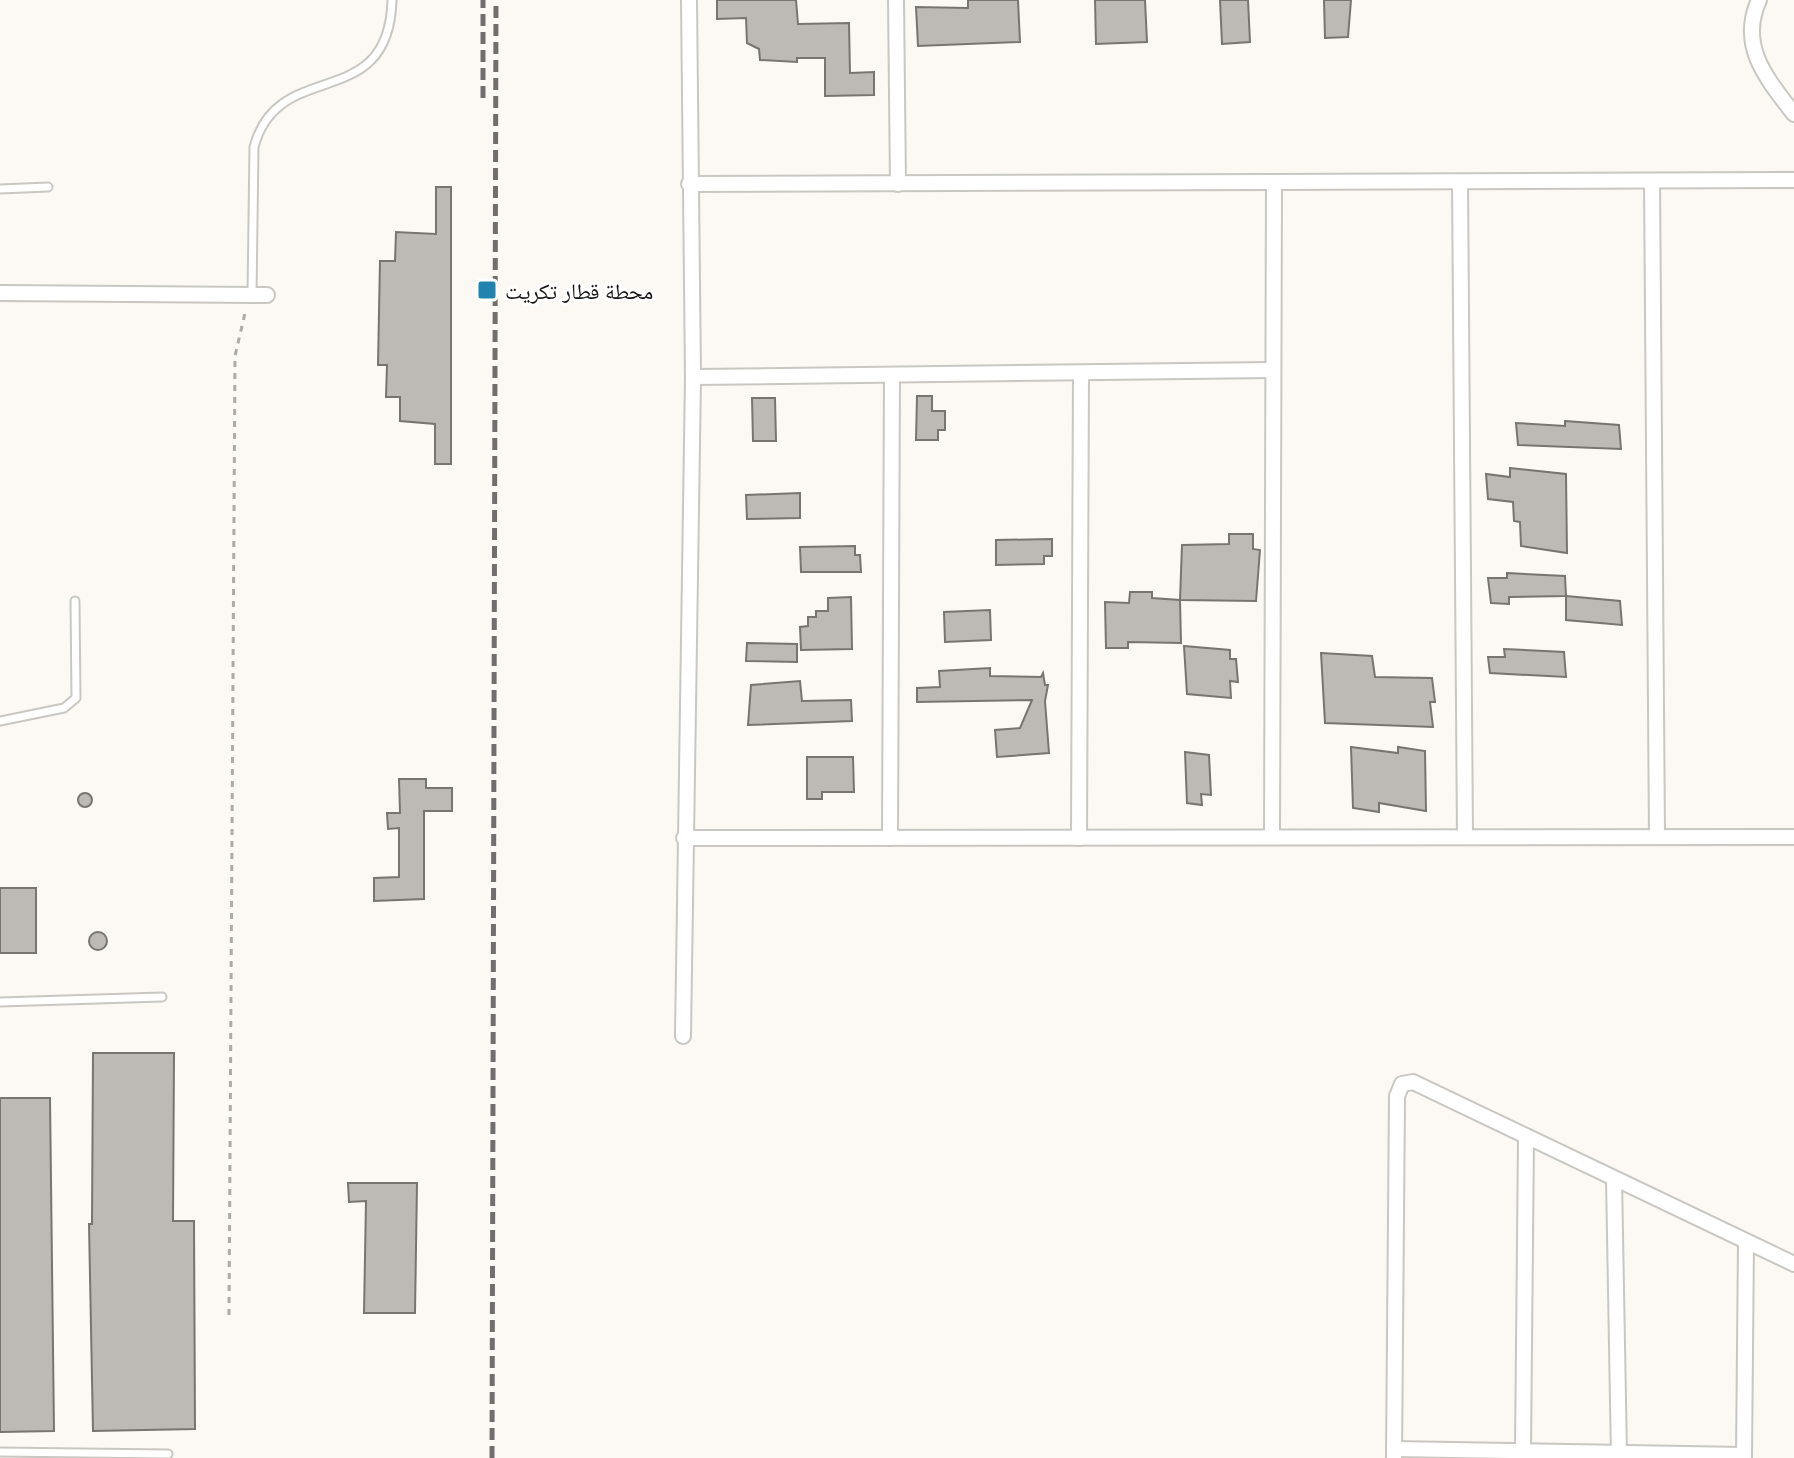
<svg xmlns="http://www.w3.org/2000/svg" width="1794" height="1458" font-family="'PT Serif','Noto Naskh Arabic',serif">
<style>
.building{fill:#bdbab5;stroke:#777570;stroke-width:2}
.lines{fill:none;stroke-linecap:round;stroke-linejoin:round}
.lane-casing{stroke:#c9c7c1;stroke-width:11}
.street-casing{stroke:#c9c7c1;stroke-width:18}
.path{stroke:#adaaa7;stroke-width:3;stroke-dasharray:6 6;stroke-linecap:butt}
.lane{stroke:#fff;stroke-width:7}
.street{stroke:#fff;stroke-width:14}
.rail{stroke:#716f6d;stroke-width:5;stroke-dasharray:12 6;stroke-linecap:butt}
.poi-dot{fill:#2183ae;stroke:#fff;stroke-width:3}
.labels{text-anchor:middle;dominant-baseline:central;stroke-width:6;stroke-linejoin:round;paint-order:stroke}
.poi-label{font-size:22px;fill:#151413;stroke:#fff;text-anchor:start}
</style>
<rect width="100%" height="100%" fill="#fcf9f4"/>
<g class="building">
<path d="M 717,0 L 796,0 L 798,24 L 849,23 L 850,73 L 874,72 L 874,95 L 825,96 L 825,58 L 797,58 L 797,62 L 760,60 L 759,49 L 747,43 L 746,18 L 717,19 Z"/>
<path d="M 968,0 L 1018,0 L 1020,42 L 918,46 L 916,7 L 968,8 Z"/>
<path d="M 1095,0 L 1145,0 L 1147,42 L 1096,44 Z"/>
<path d="M 1220,0 L 1248,0 L 1250,42 L 1222,44 Z"/>
<path d="M 1324,0 L 1351,0 L 1348,37 L 1325,38 Z"/>
<path d="M 436,187 L 451,187 L 451,464 L 435,464 L 435,424 L 400,421 L 400,397 L 386,397 L 387,365 L 378,365 L 380,261 L 395,261 L 396,232 L 436,234 Z"/>
<path d="M 917,396 L 932,396 L 932,411 L 945,411 L 945,430 L 938,430 L 938,440 L 916,440 Z"/>
<path d="M 752,398 L 775,398 L 776,441 L 753,441 Z"/>
<path d="M 1565,421 L 1619,425 L 1621,449 L 1518,445 L 1516,423 L 1565,426 Z"/>
<path d="M 1510,468 L 1566,474 L 1567,553 L 1521,546 L 1520,522 L 1514,521 L 1513,502 L 1488,499 L 1486,474 L 1510,477 Z"/>
<path d="M 800,493 L 800,518 L 747,519 L 746,495 Z"/>
<path d="M 1229,534 L 1253,534 L 1253,549 L 1260,550 L 1256,601 L 1180,600 L 1182,545 L 1229,544 Z"/>
<path d="M 1052,539 L 1052,556 L 1044,556 L 1044,564 L 996,565 L 996,540 Z"/>
<path d="M 855,546 L 855,555 L 860,555 L 861,572 L 801,572 L 800,547 Z"/>
<path d="M 1507,573 L 1565,576 L 1566,596 L 1509,597 L 1509,604 L 1491,603 L 1488,578 L 1507,578 Z"/>
<path d="M 1130,592 L 1152,592 L 1152,598 L 1180,600 L 1181,643 L 1128,642 L 1128,648 L 1106,648 L 1105,602 L 1129,603 Z"/>
<path d="M 1566,596 L 1620,601 L 1622,625 L 1566,620 Z"/>
<path d="M 851,597 L 852,649 L 801,650 L 800,627 L 808,626 L 808,617 L 816,617 L 816,611 L 828,611 L 828,598 Z"/>
<path d="M 990,610 L 991,640 L 945,642 L 944,612 Z"/>
<path d="M 747,643 L 797,644 L 797,662 L 746,661 Z"/>
<path d="M 1184,646 L 1230,650 L 1230,659 L 1236,659 L 1238,682 L 1230,681 L 1231,698 L 1187,694 Z"/>
<path d="M 1504,649 L 1564,652 L 1566,677 L 1490,673 L 1488,657 L 1505,657 Z"/>
<path d="M 1321,653 L 1372,656 L 1375,677 L 1432,678 L 1435,702 L 1430,702 L 1433,727 L 1325,723 Z"/>
<path d="M 990,668 L 990,676 L 1041,677 L 1043,673 L 1045,685 L 1048,685 L 1045,701 L 1049,753 L 997,757 L 995,730 L 1020,728 L 1032,700 L 917,702 L 917,688 L 940,687 L 939,671 Z"/>
<path d="M 800,681 L 802,701 L 851,700 L 852,721 L 748,725 L 751,685 Z"/>
<path d="M 1351,747 L 1398,753 L 1398,747 L 1425,751 L 1426,811 L 1379,803 L 1379,812 L 1353,808 Z"/>
<path d="M 1185,752 L 1209,755 L 1211,795 L 1201,794 L 1202,805 L 1187,803 Z"/>
<path d="M 807,757 L 853,757 L 854,792 L 822,792 L 822,799 L 807,799 Z"/>
<path d="M 399,779 L 426,779 L 426,788 L 452,788 L 452,811 L 424,811 L 424,899 L 374,901 L 374,878 L 399,877 L 399,828 L 388,829 L 387,813 L 400,813 Z"/>
<circle cx="85" cy="800" r="7"/>
<rect x="0" y="888" width="36" height="65"/>
<circle cx="98" cy="941" r="9"/>
<path d="M 93,1053 L 174,1053 L 173,1221 L 194,1221 L 195,1429 L 93,1431 L 89,1224 L 92,1224 Z"/>
<path d="M 0,1098 L 50,1098 L 54,1431 L 0,1432 Z"/>
<path d="M 348,1183 L 417,1183 L 415,1313 L 364,1313 L 366,1201 L 349,1202 Z"/>
</g>
<g class="lines">
<defs>
<g id="lane">
<path d="M 0,189 L 48,187"/>
<path d="M 252,295 L 254,147 C 278,56 389,115 392,0"/>
<path d="M 0,721 L 64,708 L 76,698 L 75,601"/>
<path d="M 0,1002 L 162,997"/>
<path d="M 0,1452 L 168,1454"/>
</g>
<g id="street">
<path d="M 896,0 L 898,184"/>
<path d="M 1759,0 C 1738,46 1767,79 1794,114"/>
<path d="M 1652,181 L 1657,837"/>
<path d="M 1460,182 L 1465,837"/>
<path d="M 689,184 L 1794,180"/>
<path d="M 0,293 L 267,295"/>
<path d="M 693,377 L 1272,370"/>
<path d="M 1272,837 L 1274,183"/>
<path d="M 684,838 L 1794,837"/>
<path d="M 890,838 L 892,375"/>
<path d="M 1079,838 L 1081,373"/>
<path d="M 683,1036 L 693,377 L 689,0"/>
<path d="M 1614,1179 L 1619,1455"/>
<path d="M 1394,1449 L 1744,1455"/>
<path d="M 1523,1450 L 1526,1137"/>
<path d="M 1394,1458 L 1397,1096 L 1402,1084 L 1413,1082 L 1794,1264"/>
<path d="M 1744,1458 L 1746,1242"/>
</g>
</defs>
<use href="#lane" class="lane-casing"/>
<use href="#street" class="street-casing"/>
<path class="path" d="M 229,1315 L 235,356 L 246,309"/>
<use href="#lane" class="lane"/>
<use href="#street" class="street"/>
<g class="rail">
<path d="M 483,98 L 483,0"/>
<path d="M 492,1458 L 496,0"/>
</g>
</g>
<rect class="poi-dot" x="477" y="280" width="20" height="20" rx="4"/>
<g class="labels">
<g class="poi-label">
<text x="505" y="290">محطة قطار تكريت</text>
</g>
</g>
</svg>
